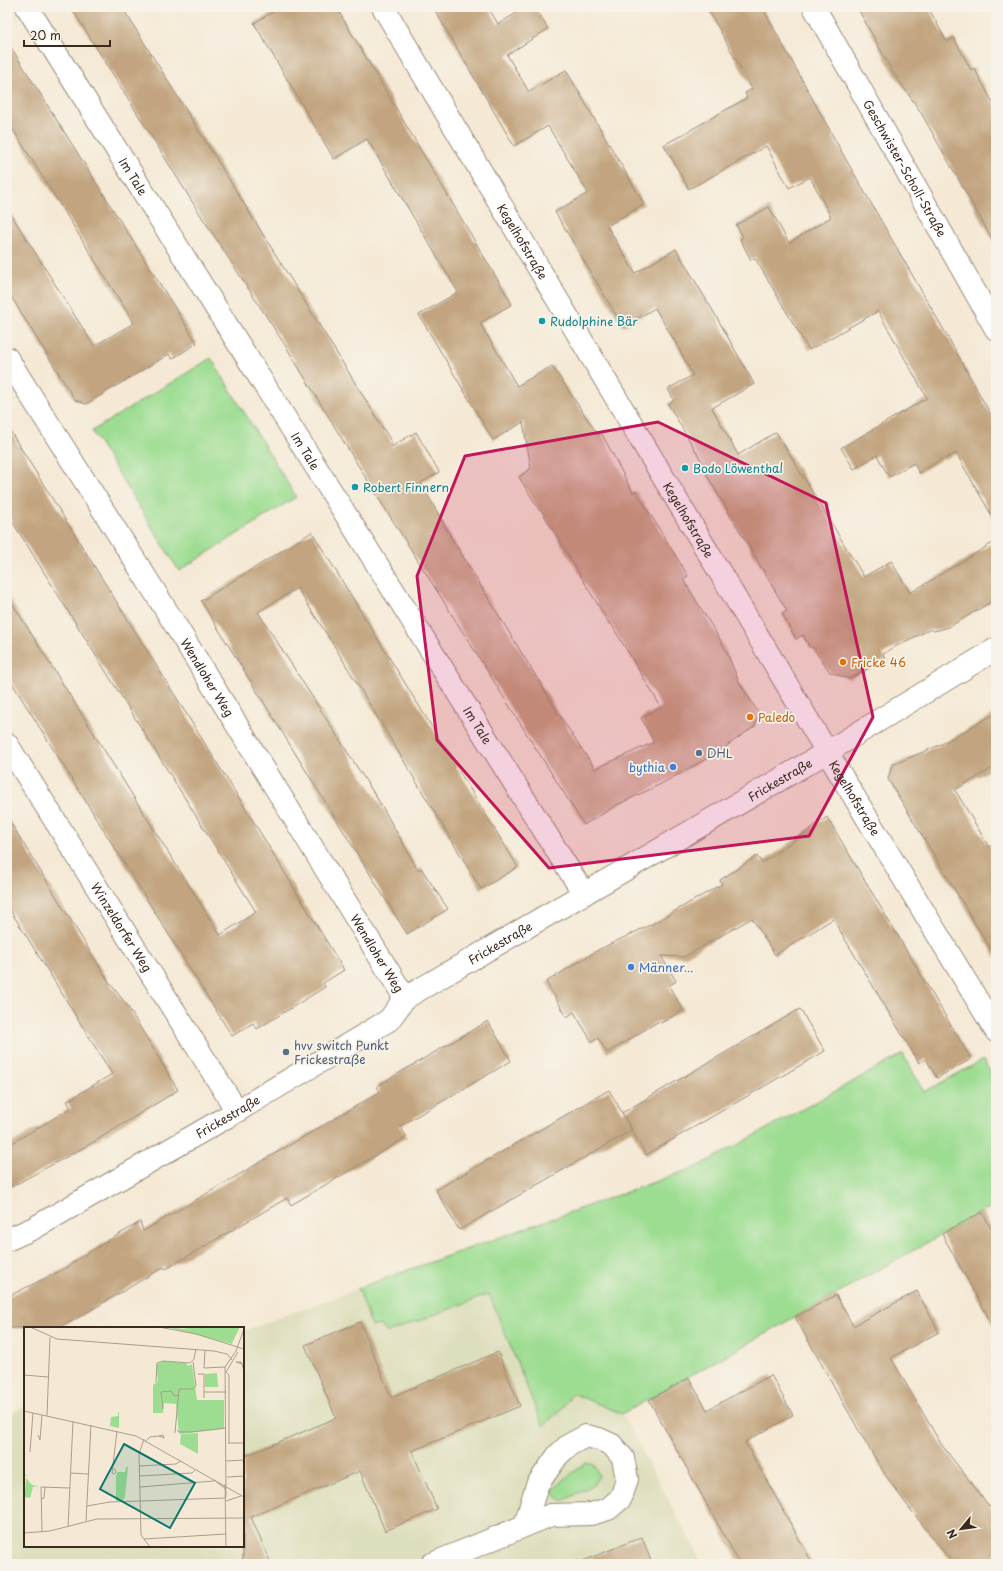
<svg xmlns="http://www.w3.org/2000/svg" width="1003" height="1571" font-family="'Playpen Sans',sans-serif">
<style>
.built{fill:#dddebc}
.green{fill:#9ddd92;stroke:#6c8458}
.building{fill:#c2a580}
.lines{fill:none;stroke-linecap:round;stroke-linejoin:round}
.street-casing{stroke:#988a7a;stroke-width:24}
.street{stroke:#fff;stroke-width:22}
.marked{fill:#c2185b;fill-opacity:0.2;stroke:#c2185b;stroke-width:3;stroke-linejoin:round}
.culture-dot{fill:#0f9aa8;stroke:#f7f3e8;stroke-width:1.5}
.food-dot{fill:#e8710a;stroke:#f7f3e8;stroke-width:1.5}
.service-dot{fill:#5c6f8a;stroke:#f7f3e8;stroke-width:1.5}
.shop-dot{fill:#3f7fe0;stroke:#f7f3e8;stroke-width:1.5}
.labels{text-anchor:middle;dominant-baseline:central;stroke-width:3.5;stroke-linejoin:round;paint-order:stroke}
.street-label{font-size:12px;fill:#3b2a1e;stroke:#f7f3e8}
.culture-label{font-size:12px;fill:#0d838f;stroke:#f7f3e8;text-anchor:start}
.food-label{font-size:12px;fill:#c56008;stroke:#f7f3e8;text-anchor:start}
.service-label{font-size:12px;fill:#4e5e75;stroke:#f7f3e8;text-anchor:start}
.shop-label{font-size:12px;fill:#366cbe;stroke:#f7f3e8;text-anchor:end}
.inset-road{fill:none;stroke:#ab9d8c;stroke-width:1}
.view{fill:#0f766e;fill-opacity:0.15;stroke:#0f766e;stroke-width:2}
.inset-edge{fill:none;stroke:#3b2a1e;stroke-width:2}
</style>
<rect width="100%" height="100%" fill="#f7f3e8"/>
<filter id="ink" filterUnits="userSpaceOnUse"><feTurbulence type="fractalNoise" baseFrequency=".025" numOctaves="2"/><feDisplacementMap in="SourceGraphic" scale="8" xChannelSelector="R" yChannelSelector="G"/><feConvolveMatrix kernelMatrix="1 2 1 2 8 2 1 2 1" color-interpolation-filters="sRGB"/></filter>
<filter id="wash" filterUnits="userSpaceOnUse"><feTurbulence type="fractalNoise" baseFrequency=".012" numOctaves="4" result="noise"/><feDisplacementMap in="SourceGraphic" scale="16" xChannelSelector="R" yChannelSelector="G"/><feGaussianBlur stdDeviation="0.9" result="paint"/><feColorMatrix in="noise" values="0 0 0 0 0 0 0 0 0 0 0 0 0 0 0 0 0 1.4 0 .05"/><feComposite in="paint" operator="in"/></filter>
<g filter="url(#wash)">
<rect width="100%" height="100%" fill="#f5e9d5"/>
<path class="built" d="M 508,1234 L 572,1393 L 622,1414 L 703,1564 L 7,1564 L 7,1414 L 25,1407 L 25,1546 L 243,1546 L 243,1331 Z"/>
<g class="green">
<path d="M 211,358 L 296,497 L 179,571 L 92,431 Z"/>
<path d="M 903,1054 L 924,1092 L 983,1060 L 996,1081 L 996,1204 L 622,1414 L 572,1393 L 561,1410 L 543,1426 L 489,1294 L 387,1333 L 380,1325 L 372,1327 L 358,1288 L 699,1166 Z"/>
<path d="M 586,1463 L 594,1465 L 599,1476 L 593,1485 L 563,1501 L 558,1498 L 552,1491 L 563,1480 Z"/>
</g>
<g id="blocks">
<g class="building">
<path d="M 71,7 L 122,7 L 349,373 L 391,441 L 391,447 L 416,432 L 439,472 L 421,483 L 451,537 L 562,719 L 595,769 L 654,742 L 641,718 L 661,707 L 611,624 L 610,625 L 541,510 L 540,511 L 519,477 L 531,468 L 523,422 L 493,440 L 419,315 L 458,292 L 367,139 L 334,159 L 254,23 L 281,7 L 336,7 L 512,304 L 480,323 L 517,386 L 552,366 L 598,435 L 602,434 L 633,493 L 636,491 L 688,576 L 683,579 L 725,648 L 739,682 L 759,714 L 755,726 L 715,754 L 659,785 L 617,805 L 584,825 L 356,462 L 285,345 L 198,211 Z"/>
<path d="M 433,7 L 488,7 L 498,24 L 527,7 L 535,7 L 548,29 L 507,55 L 529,92 L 566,70 L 644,204 L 607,226 L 635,273 L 676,249 L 716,316 L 754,384 L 712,408 L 738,455 L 776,432 L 864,577 L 891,561 L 910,593 L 996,541 L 996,599 L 949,627 L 934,631 L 931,629 L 900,644 L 883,654 L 885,660 L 849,679 L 830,672 L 812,647 L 810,648 L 803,635 L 796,639 L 782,614 L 787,611 L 702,467 L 704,465 L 668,404 L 674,400 L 668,389 L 693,375 L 674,340 L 655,308 L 623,327 L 555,212 L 588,193 L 548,126 L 514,146 Z"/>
<path d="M 707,7 L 762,7 L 845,158 L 949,339 L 996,424 L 996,523 L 956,453 L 945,459 L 944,458 L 919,473 L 914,463 L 889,477 L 877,455 L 854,469 L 841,448 L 927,398 L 878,311 L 809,350 L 755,258 L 751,260 L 740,239 L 743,237 L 736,225 L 769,207 L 789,243 L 831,217 L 810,177 L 789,188 L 766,146 L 689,189 L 664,145 L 747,98 L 745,93 L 752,89 Z"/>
<path d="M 857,7 L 928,7 L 947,42 L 954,38 L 971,70 L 974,68 L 996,108 L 996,246 L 920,111 L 892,71 Z"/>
<path d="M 7,41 L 197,343 L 172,359 L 169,354 L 86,404 L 75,400 L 7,290 L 7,208 L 94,346 L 134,323 L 7,120 Z"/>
<path d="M 7,426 L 255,824 L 344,970 L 323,983 L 325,987 L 257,1029 L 253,1023 L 232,1036 L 7,675 L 7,595 L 220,935 L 256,912 L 7,513 Z"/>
<path d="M 312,532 L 518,867 L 481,889 L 335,647 L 297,588 L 258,612 L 380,803 L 418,870 L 421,868 L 448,909 L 407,934 L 201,601 Z"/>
<path d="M 996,713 L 996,766 L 955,790 L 989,847 L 996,843 L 996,958 L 888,779 L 892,765 L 940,745 Z"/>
<path d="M 7,817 L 109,982 L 126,1004 L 178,1090 L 92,1143 L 7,1189 L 7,1146 L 71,1108 L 67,1101 L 112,1074 L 7,905 Z"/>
<path d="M 827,817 L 971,1059 L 937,1078 L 926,1059 L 919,1063 L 833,919 L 775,955 L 752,918 L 684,957 L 661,956 L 676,981 L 669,986 L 683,1010 L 661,1023 L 659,1021 L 607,1053 L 598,1038 L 592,1042 L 574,1012 L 567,1017 L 546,982 L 598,950 L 654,923 L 722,884 L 720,880 L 757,856 L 762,863 Z"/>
<path d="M 800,1009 L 825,1051 L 646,1155 L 622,1113 Z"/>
<path d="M 488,1021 L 511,1061 L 400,1126 L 407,1137 L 291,1205 L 287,1198 L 166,1269 L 164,1267 L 74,1320 L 56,1328 L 7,1328 L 7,1297 L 68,1267 L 79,1258 L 140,1222 L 143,1231 L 380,1092 L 377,1086 Z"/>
<path d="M 609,1090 L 632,1130 L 459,1230 L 436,1190 Z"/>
<path d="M 982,1212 L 996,1237 L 996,1331 L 942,1234 Z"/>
<path d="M 917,1291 L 939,1332 L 891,1358 L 941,1444 L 996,1515 L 996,1564 L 955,1564 L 946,1555 L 904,1501 L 886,1476 L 862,1436 L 795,1317 L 836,1295 L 853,1326 Z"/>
<path d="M 360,1322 L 391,1397 L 498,1352 L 520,1406 L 412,1451 L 437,1509 L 385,1531 L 360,1471 L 251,1517 L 271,1564 L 243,1564 L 243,1457 L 336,1418 L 305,1345 Z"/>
<path d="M 771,1375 L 793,1415 L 745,1442 L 813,1564 L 740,1564 L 649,1400 L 689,1378 L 707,1410 Z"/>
<path d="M 642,1537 L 652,1564 L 578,1564 L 578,1563 Z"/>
</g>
</g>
</g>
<g filter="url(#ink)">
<use href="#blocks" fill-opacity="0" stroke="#988a7a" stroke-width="1"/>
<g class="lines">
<defs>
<g id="street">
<path id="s1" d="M 27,7 L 584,894"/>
<path id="s2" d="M 383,7 L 827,752 L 996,1031"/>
<path id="s3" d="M 814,7 L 996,329"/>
<path id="s4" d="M 7,358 L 158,597 L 405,998"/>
<path id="s5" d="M 7,744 L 237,1111"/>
<path id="s6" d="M 7,1240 L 34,1228 L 237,1111 L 389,1020 L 405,998 L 827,752 L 996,649"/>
<path d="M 432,1564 L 551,1515 L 591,1514 L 608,1509 L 621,1498 L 627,1479 L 623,1458 L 612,1445 L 599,1439 L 586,1436 L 569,1445 L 558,1455 L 537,1485 L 525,1525"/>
</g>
</defs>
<use href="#street" class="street-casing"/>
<use href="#street" class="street"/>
</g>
</g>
<path class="marked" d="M 658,422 L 826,503 L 873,717 L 809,836 L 549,868 L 437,740 L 417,576 L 465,456 Z"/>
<g class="culture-dot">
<circle cx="542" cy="321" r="4"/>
<circle cx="685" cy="468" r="4"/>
<circle cx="355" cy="487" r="4"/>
</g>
<g class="food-dot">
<circle cx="843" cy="662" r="4"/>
<circle cx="750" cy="717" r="4"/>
</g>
<g class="service-dot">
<circle cx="699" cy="753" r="4"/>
<circle cx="286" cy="1052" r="4"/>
</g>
<g class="shop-dot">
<circle cx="673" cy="767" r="4"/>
<circle cx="631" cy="967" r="4"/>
</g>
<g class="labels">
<g class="street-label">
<text stroke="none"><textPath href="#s3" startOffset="185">Geschwister-Scholl-Straße</textPath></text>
<text stroke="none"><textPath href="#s1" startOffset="200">Im Tale</textPath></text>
<text stroke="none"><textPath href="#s2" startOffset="273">Kegelhofstraße</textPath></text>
<text stroke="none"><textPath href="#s1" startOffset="524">Im Tale</textPath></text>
<text stroke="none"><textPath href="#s2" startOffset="597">Kegelhofstraße</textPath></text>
<text stroke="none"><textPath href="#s4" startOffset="377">Wendloher Weg</textPath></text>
<text stroke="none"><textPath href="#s1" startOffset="848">Im Tale</textPath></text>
<text stroke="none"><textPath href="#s6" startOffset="902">Frickestraße</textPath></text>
<text stroke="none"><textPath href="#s2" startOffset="921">Kegelhofstraße</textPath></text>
<text stroke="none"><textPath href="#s5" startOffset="216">Winzeldorfer Weg</textPath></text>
<text stroke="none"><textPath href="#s6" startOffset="578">Frickestraße</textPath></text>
<text stroke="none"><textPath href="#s4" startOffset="701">Wendloher Weg</textPath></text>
<text stroke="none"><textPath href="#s6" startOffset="253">Frickestraße</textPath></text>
</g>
<g class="culture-label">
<text x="550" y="321">Rudolphine Bär</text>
<text x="693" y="468">Bodo Löwenthal</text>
<text x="363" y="487">Robert Finnern</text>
</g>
<g class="food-label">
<text x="851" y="662">Fricke 46</text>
<text x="758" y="717">Paledo</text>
</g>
<g class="service-label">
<text x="707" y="753">DHL</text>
<text x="294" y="1045">hvv switch Punkt<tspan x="294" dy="14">Frickestraße</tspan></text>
</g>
<g class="shop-label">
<text x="665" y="767">bythia</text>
<text x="639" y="967" text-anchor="start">Männer...</text>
</g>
</g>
<g transform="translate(24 1327)">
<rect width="220" height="220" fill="#f5e9d5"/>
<path d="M 143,0 L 170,3 L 209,14 L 208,17 ZM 139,34 L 162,36 L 164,39 L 168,37 L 173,73 L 200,73 L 200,102 L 155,107 L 152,77 L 140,76 L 139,86 L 129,86 L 129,58 L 134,54 L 132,38 ZM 94,85 L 95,85 L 95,101 L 86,99 L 87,90 L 94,89 ZM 174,106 L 174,127 L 156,117 L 157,107 ZM 102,140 L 104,140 L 101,170 L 99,173 L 92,174 L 92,149 L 93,145 L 101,145 ZM 0,148 L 5,148 L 1,149 L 1,164 L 2,151 L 8,158 L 15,159 L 9,160 L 6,171 L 0,170 Z" fill="#9ddd92"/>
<path d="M 156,0 L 216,0 L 209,14 ZM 193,46 L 194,60 L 181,60 L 181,47 Z" fill="#9ddd92"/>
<path class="inset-road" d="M 6,0 L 33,12 L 190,24 L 203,27 L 208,33M 135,0 L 172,7 L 220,22M 181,23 L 180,41 L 201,40M 218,37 L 212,35 L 217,35 L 218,37 L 220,44M 202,45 L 205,48 L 205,116M 202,45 L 214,25M 174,47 L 180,47 L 180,71M 0,48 L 24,50M 132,55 L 133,36 L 139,34 L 166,36 L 170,32 L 172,22M 155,62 L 169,62 L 172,59 L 169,35M 180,65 L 202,65M 139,82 L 137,65 L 147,64 L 150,69 L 155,68M 0,84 L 112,109 L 220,170M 23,89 L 26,10M 153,103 L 155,105 L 167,105 L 202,101M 151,106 L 155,62M 14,108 L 16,113 L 18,88M 139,108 L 140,111 L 135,109 ZM 120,112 L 115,127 L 117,208 L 126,220M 122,114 L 126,110 L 135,109M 204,116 L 220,116M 6,125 L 9,86M 202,134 L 220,133M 115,139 L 152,137 L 157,134M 90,141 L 92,145 L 90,147 L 88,146 L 93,104M 46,146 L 64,147M 116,149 L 168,146 L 171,143M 203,150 L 220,149M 190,153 L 202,162M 201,157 L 202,220M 116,160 L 190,154M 202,170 L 201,40 L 212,24 L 220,2M 17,172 L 20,171 L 21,160M 202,174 L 217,169M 63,179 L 86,175 L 202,171M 62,194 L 67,98M 44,200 L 49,94M 18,204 L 17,160 L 46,161M 0,206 L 26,204 L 73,192 L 220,191M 120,212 L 202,207"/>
<path class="view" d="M 100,117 L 171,156 L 146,201 L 76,162 Z"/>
<rect width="220" height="220" class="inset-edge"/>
</g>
<rect width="1003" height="1571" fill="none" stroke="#f7f3e8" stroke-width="24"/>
<g transform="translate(961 1529) rotate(241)" stroke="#f7f3e8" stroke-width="3" paint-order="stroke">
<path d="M0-3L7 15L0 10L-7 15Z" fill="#3b2a1e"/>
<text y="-6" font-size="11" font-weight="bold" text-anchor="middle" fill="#3b2a1e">N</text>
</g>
<path d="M24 40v6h86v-6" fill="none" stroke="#3b2a1e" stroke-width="2"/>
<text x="30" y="40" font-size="12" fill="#3b2a1e" stroke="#f7f3e8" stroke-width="3" paint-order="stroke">20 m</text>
</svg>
